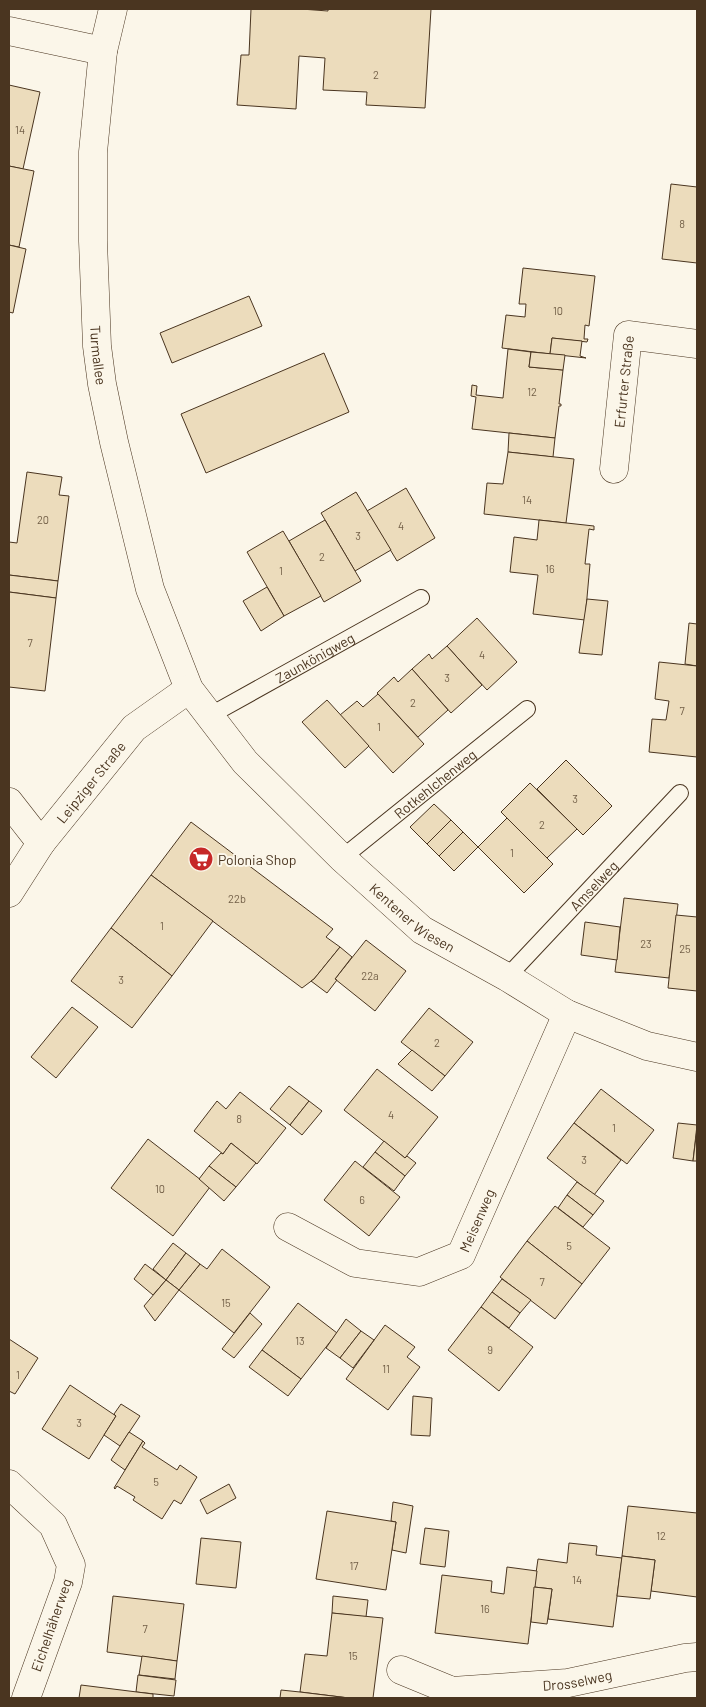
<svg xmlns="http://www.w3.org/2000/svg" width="706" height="1707" font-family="Barlow,sans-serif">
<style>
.building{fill:#ecdcbc;stroke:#4a3520}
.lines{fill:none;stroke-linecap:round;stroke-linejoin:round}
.lane-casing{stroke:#4a3520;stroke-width:18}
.street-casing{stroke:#4a3520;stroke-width:29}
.lane{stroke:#fbf6e9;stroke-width:16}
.street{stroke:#fbf6e9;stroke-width:28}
.labels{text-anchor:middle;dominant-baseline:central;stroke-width:4;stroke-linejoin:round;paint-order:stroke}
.number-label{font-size:11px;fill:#725f47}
.street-label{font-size:14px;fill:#4a3520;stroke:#fbf6e9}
.poi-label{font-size:14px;fill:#4a3520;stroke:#fbf6e9;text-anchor:start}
</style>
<rect width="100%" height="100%" fill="#fbf6e9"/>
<g class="building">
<path d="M 251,9 L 301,9 L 328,11 L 328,9 L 431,9 L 425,108 L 366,105 L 367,92 L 323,90 L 325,58 L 299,56 L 296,109 L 237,105 L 241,55 L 249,55 Z"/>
<path d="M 9,85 L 40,92 L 23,169 L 9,166 Z"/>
<path d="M 9,166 L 34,171 L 19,247 L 9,245 Z"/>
<path d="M 671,184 L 697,187 L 697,263 L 662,259 Z"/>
<path d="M 9,245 L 26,249 L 13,313 L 9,312 Z"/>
<path d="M 523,268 L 595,276 L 589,326 L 585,325 L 584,339 L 588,339 L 587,342 L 552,338 L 550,354 L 502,348 L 506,315 L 525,317 L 526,304 L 519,304 Z"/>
<path d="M 249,296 L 262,326 L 172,363 L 160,333 Z"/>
<path d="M 552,338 L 582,341 L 580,356 L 586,358 L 550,354 Z"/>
<path d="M 508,349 L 531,352 L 529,367 L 563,370 L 559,404 L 561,404 L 561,406 L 559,406 L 555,438 L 472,429 L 476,397 L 471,396 L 472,385 L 477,386 L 476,395 L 503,398 Z"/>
<path d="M 531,352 L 565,355 L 563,370 L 529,367 Z"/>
<path d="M 324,353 L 349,412 L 206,473 L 181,414 Z"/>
<path d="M 509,433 L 555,438 L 553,457 L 508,452 Z"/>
<path d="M 508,452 L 574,459 L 566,523 L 484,514 L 487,483 L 503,484 Z"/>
<path d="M 27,472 L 62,477 L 59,495 L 69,496 L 58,581 L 9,575 L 9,542 L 17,543 Z"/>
<path d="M 406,488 L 435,538 L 397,561 L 367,511 Z"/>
<path d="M 356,492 L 391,550 L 355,571 L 321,513 Z"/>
<path d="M 325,520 L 361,581 L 324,602 L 289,541 Z"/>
<path d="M 539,520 L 594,526 L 594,530 L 589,529 L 585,564 L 590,564 L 585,620 L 533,614 L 538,575 L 510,572 L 514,537 L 537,540 Z"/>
<path d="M 283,531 L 321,596 L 284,616 L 247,552 Z"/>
<path d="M 9,575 L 58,581 L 56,598 L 9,592 Z"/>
<path d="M 267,587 L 284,616 L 261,631 L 243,601 Z"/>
<path d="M 9,592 L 56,598 L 45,691 L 9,687 Z"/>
<path d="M 587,599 L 608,601 L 602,655 L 579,653 Z"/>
<path d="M 477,618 L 517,662 L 487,690 L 447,646 Z"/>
<path d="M 689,623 L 697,624 L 697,666 L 685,664 Z"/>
<path d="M 447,646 L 482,685 L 451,713 L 412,669 L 429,654 L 432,659 Z"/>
<path d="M 659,662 L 697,666 L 697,757 L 649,752 L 652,719 L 666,720 L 669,701 L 655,699 Z"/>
<path d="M 412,669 L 448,710 L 418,737 L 377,693 L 394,677 L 398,682 Z"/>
<path d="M 378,694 L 424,744 L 393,773 L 340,715 L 357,701 L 363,707 Z"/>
<path d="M 327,700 L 369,746 L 345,768 L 302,722 Z"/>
<path d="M 566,760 L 612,806 L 583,835 L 537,789 Z"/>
<path d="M 530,783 L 577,829 L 547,858 L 501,812 Z"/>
<path d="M 434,804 L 451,820 L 427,844 L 410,827 Z"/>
<path d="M 507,818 L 553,864 L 524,893 L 478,847 Z"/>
<path d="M 451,820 L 463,832 L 439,856 L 427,844 Z"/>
<path d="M 191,822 L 333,929 L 326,937 L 340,947 L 314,979 L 302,988 L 151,875 Z"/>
<path d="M 463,832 L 478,847 L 454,871 L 439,856 Z"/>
<path d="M 151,875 L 213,921 L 172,976 L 111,928 Z"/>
<path d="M 624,898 L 678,904 L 669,978 L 615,972 Z"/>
<path d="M 676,915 L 697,917 L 697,991 L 668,988 Z"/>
<path d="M 585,922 L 620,927 L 617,960 L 581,955 Z"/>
<path d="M 111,928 L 172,976 L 132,1028 L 71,981 Z"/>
<path d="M 366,940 L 406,971 L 375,1011 L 335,979 Z"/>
<path d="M 340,947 L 352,957 L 335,979 L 337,980 L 327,993 L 311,981 L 314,979 Z"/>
<path d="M 72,1007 L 98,1027 L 56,1078 L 31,1057 Z"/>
<path d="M 429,1008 L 473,1042 L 445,1076 L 401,1042 Z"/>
<path d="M 412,1050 L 445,1076 L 432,1091 L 398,1064 Z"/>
<path d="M 377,1069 L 438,1117 L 405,1158 L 344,1110 Z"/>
<path d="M 289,1086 L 309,1101 L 290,1125 L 270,1109 Z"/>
<path d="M 601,1089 L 654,1130 L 627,1164 L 574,1123 Z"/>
<path d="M 240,1092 L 286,1128 L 257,1164 L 231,1143 L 223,1154 L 194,1131 L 217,1101 L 226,1109 Z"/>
<path d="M 309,1101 L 322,1111 L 302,1135 L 290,1125 Z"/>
<path d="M 574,1123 L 621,1160 L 594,1195 L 547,1158 Z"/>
<path d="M 678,1123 L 697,1125 L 693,1161 L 673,1158 Z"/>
<path d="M 697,1129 L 697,1161 L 693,1161 Z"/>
<path d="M 148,1139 L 210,1187 L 173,1236 L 111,1188 Z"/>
<path d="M 384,1141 L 405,1158 L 407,1156 L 416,1163 L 405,1176 L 375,1152 Z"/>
<path d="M 231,1143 L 256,1163 L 236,1187 L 209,1166 L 221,1153 L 223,1154 Z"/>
<path d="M 375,1152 L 405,1176 L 394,1191 L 363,1167 Z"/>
<path d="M 355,1161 L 400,1197 L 369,1236 L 324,1200 Z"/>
<path d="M 209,1166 L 236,1187 L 224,1201 L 199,1179 Z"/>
<path d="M 577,1182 L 604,1201 L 593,1215 L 567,1195 Z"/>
<path d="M 567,1195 L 593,1215 L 583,1227 L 558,1208 Z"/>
<path d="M 555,1206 L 610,1248 L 582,1284 L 527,1241 Z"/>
<path d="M 527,1241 L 582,1284 L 555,1319 L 500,1277 Z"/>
<path d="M 173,1243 L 186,1253 L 166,1280 L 153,1269 Z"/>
<path d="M 222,1249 L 270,1287 L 234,1333 L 179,1290 L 200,1264 L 207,1269 Z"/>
<path d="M 186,1253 L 200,1264 L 179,1290 L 166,1280 Z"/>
<path d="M 145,1264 L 166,1280 L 153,1295 L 134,1279 Z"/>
<path d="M 502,1279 L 531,1300 L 520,1313 L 492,1292 Z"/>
<path d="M 166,1280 L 179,1290 L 155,1321 L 144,1306 Z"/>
<path d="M 492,1292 L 520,1313 L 509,1328 L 481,1307 Z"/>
<path d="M 298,1303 L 337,1333 L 301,1379 L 262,1350 Z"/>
<path d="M 481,1307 L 533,1347 L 499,1391 L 448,1350 Z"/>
<path d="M 250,1313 L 262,1324 L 234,1358 L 222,1349 Z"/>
<path d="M 346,1319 L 361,1331 L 340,1358 L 326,1348 Z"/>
<path d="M 385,1325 L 415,1347 L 407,1357 L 420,1367 L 388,1410 L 346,1379 Z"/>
<path d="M 361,1331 L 374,1340 L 353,1368 L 340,1358 Z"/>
<path d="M 9,1339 L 38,1358 L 15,1394 L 9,1391 Z"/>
<path d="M 262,1350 L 301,1379 L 288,1396 L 249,1367 Z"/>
<path d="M 70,1385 L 116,1416 L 89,1459 L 42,1429 Z"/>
<path d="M 413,1396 L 432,1398 L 430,1436 L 411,1435 Z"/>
<path d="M 121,1404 L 140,1416 L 120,1446 L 104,1435 L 116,1416 L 114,1414 Z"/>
<path d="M 129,1432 L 143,1441 L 125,1470 L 111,1460 Z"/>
<path d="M 143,1441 L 145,1443 L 142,1447 L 177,1470 L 180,1465 L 197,1477 L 181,1504 L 174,1500 L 162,1519 L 133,1500 L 135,1497 L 117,1486 L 115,1489 L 114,1488 Z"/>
<path d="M 229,1484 L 236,1498 L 207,1514 L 200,1500 Z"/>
<path d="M 393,1502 L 413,1506 L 406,1553 L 392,1550 L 396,1522 L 391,1521 Z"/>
<path d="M 628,1506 L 697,1513 L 697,1597 L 651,1591 L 655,1560 L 622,1556 Z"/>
<path d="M 327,1511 L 396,1522 L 386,1590 L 316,1579 Z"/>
<path d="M 425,1528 L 449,1531 L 445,1567 L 420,1564 Z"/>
<path d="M 201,1538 L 241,1542 L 236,1588 L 196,1584 Z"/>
<path d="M 569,1543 L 597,1546 L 596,1555 L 622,1558 L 613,1627 L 548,1619 L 552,1589 L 534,1587 L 538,1559 L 567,1563 Z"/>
<path d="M 622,1556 L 655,1560 L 650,1599 L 617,1596 Z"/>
<path d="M 507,1567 L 537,1571 L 528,1644 L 435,1633 L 442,1575 L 492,1581 L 491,1592 L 504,1594 Z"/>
<path d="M 534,1587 L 552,1589 L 547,1624 L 531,1622 Z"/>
<path d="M 113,1596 L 184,1604 L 177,1661 L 107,1652 Z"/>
<path d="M 333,1596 L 368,1600 L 366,1617 L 332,1613 Z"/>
<path d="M 332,1613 L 383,1618 L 373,1698 L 349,1698 L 300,1692 L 305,1654 L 327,1656 Z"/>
<path d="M 142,1656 L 177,1661 L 175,1679 L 139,1675 Z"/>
<path d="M 138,1675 L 176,1680 L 174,1696 L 136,1692 Z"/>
<path d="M 81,1685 L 153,1694 L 153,1698 L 79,1698 Z"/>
<path d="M 281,1690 L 300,1692 L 349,1698 L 280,1698 Z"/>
</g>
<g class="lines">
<defs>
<g id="lane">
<path id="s1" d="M 209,716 L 421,598"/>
<path id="s2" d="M 342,858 L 527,709"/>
<path id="s3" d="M 507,977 L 680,793"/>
</g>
<g id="street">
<path id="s4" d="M 113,9 L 103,51 L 93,152 L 93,241 L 97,346 L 102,384 L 114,442 L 150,589 L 189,689 L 245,762 L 342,858 L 422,930 L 507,977 L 567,1014 L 647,1046 L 697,1057"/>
<path d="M 9,31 L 103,51"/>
<path id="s5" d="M 614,469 L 628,335 L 697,344"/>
<path d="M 9,802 L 41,843"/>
<path id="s6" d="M 9,893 L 41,843 L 134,728 L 189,689"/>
<path id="s7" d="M 288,1227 L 355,1263 L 419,1272 L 461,1255 L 567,1014"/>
<path d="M 9,1484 L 53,1525 L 71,1565 L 68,1582 L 26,1698"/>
<path id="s8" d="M 401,1670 L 452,1691 L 568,1683 L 685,1658 L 697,1657"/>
</g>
</defs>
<use href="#lane" class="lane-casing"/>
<use href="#street" class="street-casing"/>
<use href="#lane" class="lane"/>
<use href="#street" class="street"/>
</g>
<defs>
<symbol id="supermarket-disc" viewBox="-11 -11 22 22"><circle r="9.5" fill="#c62828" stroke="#fbf6e9"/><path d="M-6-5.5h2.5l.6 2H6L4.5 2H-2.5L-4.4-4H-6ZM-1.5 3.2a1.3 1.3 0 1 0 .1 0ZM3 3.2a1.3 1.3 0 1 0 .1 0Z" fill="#fff"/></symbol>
</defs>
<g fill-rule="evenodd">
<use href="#supermarket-disc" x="187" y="845" width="28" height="28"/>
</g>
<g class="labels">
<g class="number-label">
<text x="376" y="74">2</text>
<text x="20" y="129">14</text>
<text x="682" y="223">8</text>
<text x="558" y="310">10</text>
<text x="532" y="391">12</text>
<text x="527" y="499">14</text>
<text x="43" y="519">20</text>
<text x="401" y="525">4</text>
<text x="358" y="535">3</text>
<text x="322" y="556">2</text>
<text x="550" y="568">16</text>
<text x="281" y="570">1</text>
<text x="30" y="642">7</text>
<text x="482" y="654">4</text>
<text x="447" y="677">3</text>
<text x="413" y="702">2</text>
<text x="682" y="710">7</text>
<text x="379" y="726">1</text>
<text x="575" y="798">3</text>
<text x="542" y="824">2</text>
<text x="512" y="852">1</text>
<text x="237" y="898">22b</text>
<text x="162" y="925">1</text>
<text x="646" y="943">23</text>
<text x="685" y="948">25</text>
<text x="370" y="975">22a</text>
<text x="121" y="979">3</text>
<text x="437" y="1042">2</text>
<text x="391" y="1114">4</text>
<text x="239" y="1118">8</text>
<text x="614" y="1127">1</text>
<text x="584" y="1159">3</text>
<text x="160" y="1188">10</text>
<text x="362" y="1199">6</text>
<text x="569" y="1245">5</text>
<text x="542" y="1281">7</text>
<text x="226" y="1302">15</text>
<text x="300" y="1340">13</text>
<text x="490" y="1349">9</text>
<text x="386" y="1368">11</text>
<text x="18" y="1374">1</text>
<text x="79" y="1422">3</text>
<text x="156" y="1481">5</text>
<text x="661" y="1535">12</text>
<text x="354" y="1565">17</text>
<text x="577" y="1579">14</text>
<text x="485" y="1608">16</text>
<text x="145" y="1628">7</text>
<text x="353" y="1655">15</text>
</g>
<g class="street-label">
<text stroke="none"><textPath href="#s4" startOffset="348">Turmallee</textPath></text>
<text stroke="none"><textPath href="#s5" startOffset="88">Erfurter Straße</textPath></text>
<text stroke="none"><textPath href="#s1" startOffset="121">Zaunkönigweg</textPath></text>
<text stroke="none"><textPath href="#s6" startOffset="138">Leipziger Straße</textPath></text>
<text stroke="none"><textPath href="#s2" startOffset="119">Rotkehlchenweg</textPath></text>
<text stroke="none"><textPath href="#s3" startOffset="126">Amselweg</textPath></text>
<text stroke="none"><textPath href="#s4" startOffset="1016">Kentener Wiesen</textPath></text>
<text stroke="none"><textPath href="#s7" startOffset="224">Meisenweg</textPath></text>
<text transform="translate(51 1625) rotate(-71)">Eichelhäherweg</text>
<text stroke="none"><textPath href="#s8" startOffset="181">Drosselweg</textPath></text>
</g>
<g class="poi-label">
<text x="218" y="859">Polonia Shop</text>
</g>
</g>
<rect width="706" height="1707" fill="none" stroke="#4a3520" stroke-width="20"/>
</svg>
